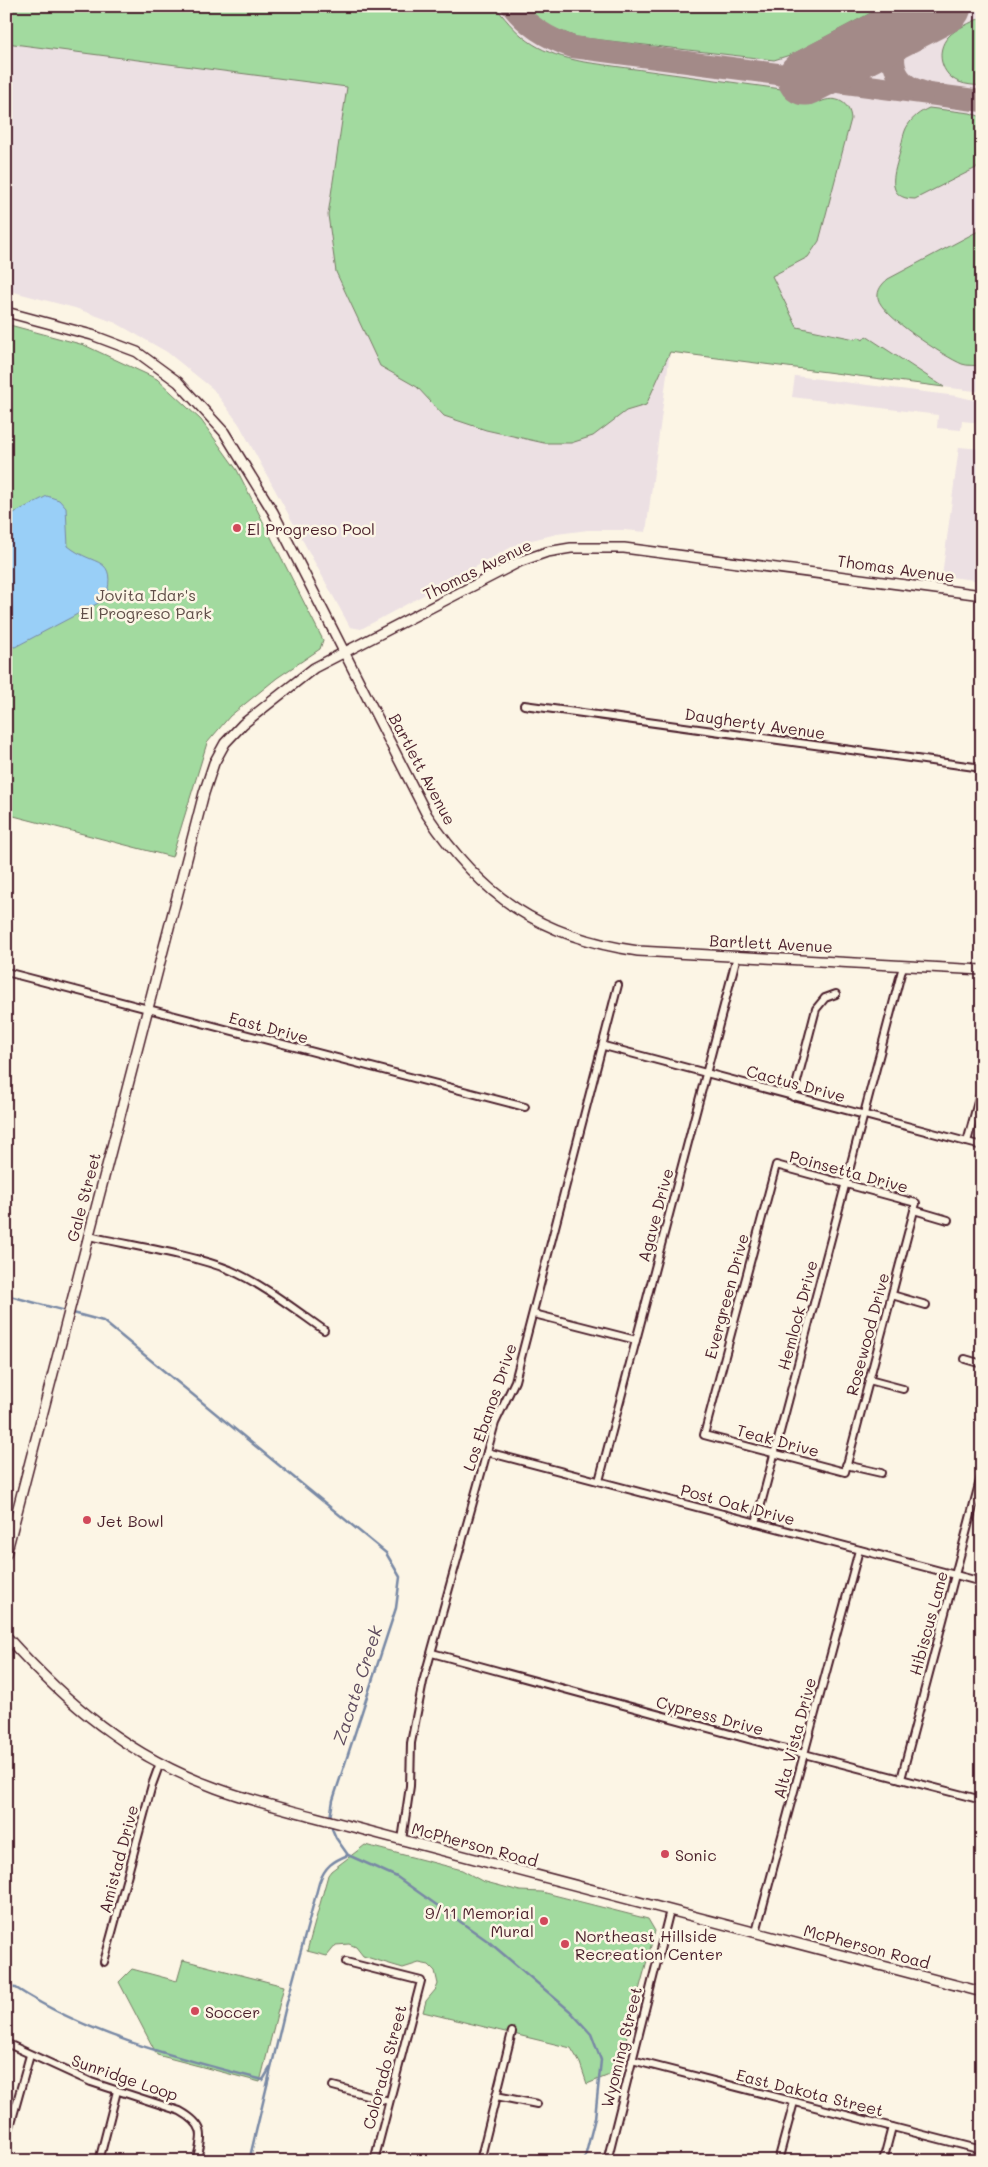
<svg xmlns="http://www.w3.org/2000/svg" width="988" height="2167" font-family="Mali,sans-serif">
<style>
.built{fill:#ece0e3}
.green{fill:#a2da9f;stroke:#767c65}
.water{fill:#99cff7;stroke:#7989a5}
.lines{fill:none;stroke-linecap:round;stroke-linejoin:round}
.stream{stroke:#7989a5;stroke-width:2.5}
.taxiway{stroke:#a38a88;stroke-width:22}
.runway{stroke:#a38a88;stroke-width:55}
.street-casing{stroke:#4a1f2b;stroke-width:10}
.secondary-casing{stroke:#4a1f2b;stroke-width:12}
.street{stroke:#fcf5e5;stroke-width:6}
.secondary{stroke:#fcf5e5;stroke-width:9}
.poi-dot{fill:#d1495b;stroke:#fcf5e5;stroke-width:2}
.labels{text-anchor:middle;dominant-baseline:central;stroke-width:5;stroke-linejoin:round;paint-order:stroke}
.poi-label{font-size:16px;fill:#4a1f2b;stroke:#fcf5e5;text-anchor:start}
.street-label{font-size:16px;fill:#4a1f2b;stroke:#fcf5e5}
.park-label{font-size:16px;fill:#604e48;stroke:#fcf5e5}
.water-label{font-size:18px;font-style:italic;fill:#5e4b5e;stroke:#fcf5e5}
</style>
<rect width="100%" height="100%" fill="#fcf5e5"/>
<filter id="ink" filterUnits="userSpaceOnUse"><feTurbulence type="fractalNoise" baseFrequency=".02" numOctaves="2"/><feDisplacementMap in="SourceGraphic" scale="10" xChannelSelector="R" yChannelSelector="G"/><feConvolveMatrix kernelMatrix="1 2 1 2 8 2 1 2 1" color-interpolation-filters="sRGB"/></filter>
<g filter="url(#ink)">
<g class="built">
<path d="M 6,6 L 982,6 L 982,392 L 670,352 L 646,532 L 624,530 L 588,530 L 557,534 L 519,543 L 361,629 L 350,627 L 239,424 L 213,389 L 167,352 L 116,323 L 75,308 L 6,290 Z"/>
<path d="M 795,376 L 957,396 L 982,402 L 982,423 L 962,421 L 961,430 L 937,428 L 938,415 L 792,397 Z"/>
<path d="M 959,447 L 982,449 L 982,581 L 942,576 Z"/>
</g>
<g class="green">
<path d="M 6,6 L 495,6 C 522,42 540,53 584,62 L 818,94 L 820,102 C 836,95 850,102 851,119 L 819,241 L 808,257 L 772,276 L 797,327 L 855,339 L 859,337 L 863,340 L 866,336 L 944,387 L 670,352 L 646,405 L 626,411 L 593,436 L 571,443 L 544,443 L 486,430 L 444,416 L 417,387 L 380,366 L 336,272 L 328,215 L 347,87 L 6,43 Z"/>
<path d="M 524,6 L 884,6 L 793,54 L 774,60 L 576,37 L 546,25 Z"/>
<path d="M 982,17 L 982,86 C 974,85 966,85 959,82 C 941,75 935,51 948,37 C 956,28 971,23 982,17 Z"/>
<path d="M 929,108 L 970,113 L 982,117 L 982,165 L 915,199 C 883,199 895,171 900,152 C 902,144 903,132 908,125 C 913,117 920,112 929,108 Z"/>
<path d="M 982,229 L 982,364 L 981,366 C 975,365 967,366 962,364 C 945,357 881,316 878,298 C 877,290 882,284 888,279 Z"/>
<path d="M 6,324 L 84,345 L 157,379 L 201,420 L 237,470 L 323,640 L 320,649 L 277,678 L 230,716 L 207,743 L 172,857 L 6,814 Z"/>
<path d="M 365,1845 L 462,1870 L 482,1881 L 520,1891 L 542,1892 L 648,1919 L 655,1931 L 617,2072 L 587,2084 L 580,2063 L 571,2048 L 423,2012 L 426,2001 L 436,1989 L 438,1984 L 435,1971 L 429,1965 L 419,1963 L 403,1968 L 363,1956 L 356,1947 L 349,1944 L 336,1945 L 327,1956 L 307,1951 L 328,1875 L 331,1871 Z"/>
<path d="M 183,1960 L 284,1986 L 260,2082 L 157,2055 L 119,1982 L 132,1969 L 177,1981 Z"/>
</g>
<path class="water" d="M 47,496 L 59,500 L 66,508 L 68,546 C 95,568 117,554 106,599 L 15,647 L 7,645 L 6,517 Z"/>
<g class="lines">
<g class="stream">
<path d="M 6,1295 L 103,1321 L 386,1553 L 400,1577 L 396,1608 L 333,1800 L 330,1818"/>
<path d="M 330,1824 L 336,1838 L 348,1855 L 397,1877 L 489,1942 L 570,2011 L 591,2034 L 601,2060 L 595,2118 L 584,2161"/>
<path d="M 6,1987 L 16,1988 C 90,2036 178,2058 263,2080 L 270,2068"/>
<path d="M 249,2161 L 285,2010 L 319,1883 C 325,1866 333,1861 348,1855"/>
</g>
<g class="taxiway">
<path d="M 512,6 C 528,27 549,39 573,47 L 982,101"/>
<path d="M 914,22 C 887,44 885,82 923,92"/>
</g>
<path class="runway" d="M 805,78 L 944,6"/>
<defs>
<g id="street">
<path d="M 524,705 L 982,768"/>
<path d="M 6,972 L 525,1107"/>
<path d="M 604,1046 L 982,1146"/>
<path d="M 793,1097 L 816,1009 L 825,998 L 836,994"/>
<path d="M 967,1142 L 982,1087"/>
<path d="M 776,1165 L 916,1203 L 845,1472 L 704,1435 Z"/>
<path d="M 914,1210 L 948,1220"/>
<path d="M 89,1236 C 132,1246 190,1254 230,1270 C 264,1285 294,1309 324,1330"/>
<path d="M 892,1295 L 926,1305"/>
<path d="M 534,1314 L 636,1340"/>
<path d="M 965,1359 L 982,1364"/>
<path d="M 869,1380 L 903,1389"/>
<path d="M 487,1452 L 982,1582"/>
<path d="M 846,1465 L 881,1473"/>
<path d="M 599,1481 L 737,956"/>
<path d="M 756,1523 L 903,966"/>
<path d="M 432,1653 L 804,1754 L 982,1800"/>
<path d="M 901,1779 L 982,1473"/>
<path d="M 402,1840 L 410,1786 L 411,1743 L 423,1682 L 495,1423 L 515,1381 L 618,985"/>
<path d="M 756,1932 L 859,1550"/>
<path d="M 104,1962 L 152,1785 L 160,1763"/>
<path d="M 346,1962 L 421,1981 L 374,2161"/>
<path d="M 6,2043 L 91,2082 L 180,2111 C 205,2125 204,2134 196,2161"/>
<path d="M 632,2060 L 982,2150"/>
<path d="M 333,2086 L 389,2101"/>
<path d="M 496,2096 L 537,2104"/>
<path d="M 6,2141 L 30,2055"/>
<path d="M 99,2161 L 117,2091"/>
<path d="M 480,2161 L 512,2032"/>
<path d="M 607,2161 L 670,1910"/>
<path d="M 778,2161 L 794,2102"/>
<path d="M 883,2161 L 892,2127"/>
</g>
<g id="secondary">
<path d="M 6,312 L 92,335 L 137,352 L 178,382 L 224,432 L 273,512 L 427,815 C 482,897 540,937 638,951 L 982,970"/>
<path d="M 6,1554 L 204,793 L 214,763 L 225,743 L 243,724 L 314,668 L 521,561 L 547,552 L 571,548 L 624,548 L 982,595"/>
<path d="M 6,1636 C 67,1704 128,1756 216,1788 C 248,1800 282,1808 315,1817 L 982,1992"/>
</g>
</defs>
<use href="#street" class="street-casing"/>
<use href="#secondary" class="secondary-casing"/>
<use href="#street" class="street"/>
<use href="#secondary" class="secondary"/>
</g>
</g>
<g class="poi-dot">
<circle cx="237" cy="528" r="5"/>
<circle cx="87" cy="1520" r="5"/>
<circle cx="665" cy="1854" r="5"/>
<circle cx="544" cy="1921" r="5"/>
<circle cx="565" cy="1944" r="5"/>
<circle cx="195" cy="2011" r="5"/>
</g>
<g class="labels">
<g class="poi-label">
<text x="247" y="528">El Progreso Pool</text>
<text x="97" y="1520">Jet Bowl</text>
<text x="675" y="1854">Sonic</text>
<text x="534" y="1912" text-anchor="end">9/11 Memorial<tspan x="534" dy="18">Mural</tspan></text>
<text x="575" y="1935">Northeast Hillside<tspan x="575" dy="18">Recreation Center</tspan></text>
<text x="205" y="2011">Soccer</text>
</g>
<g class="street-label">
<text transform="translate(896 568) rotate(8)">Thomas Avenue</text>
<text transform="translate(477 569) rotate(-26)">Thomas Avenue</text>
<text transform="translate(755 723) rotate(8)">Daugherty Avenue</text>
<text transform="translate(423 769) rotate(62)">Bartlett Avenue</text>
<text transform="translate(771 943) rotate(3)">Bartlett Avenue</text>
<text transform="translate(269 1027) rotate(15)">East Drive</text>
<text transform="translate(796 1083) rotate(15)">Cactus Drive</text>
<text transform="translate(849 1171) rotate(15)">Poinsetta Drive</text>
<text transform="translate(83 1197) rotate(-75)">Gale Street</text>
<text transform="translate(655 1215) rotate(-75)">Agave Drive</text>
<text transform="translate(726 1296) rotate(-75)">Evergreen Drive</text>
<text transform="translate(797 1315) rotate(-75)">Hemlock Drive</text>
<text transform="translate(867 1334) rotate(-75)">Rosewood Drive</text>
<text transform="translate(489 1407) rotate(-71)">Los Ebanos Drive</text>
<text transform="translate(778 1440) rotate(15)">Teak Drive</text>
<text transform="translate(738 1504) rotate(15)">Post Oak Drive</text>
<text transform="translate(928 1623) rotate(-75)">Hibiscus Lane</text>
<text transform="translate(710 1715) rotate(15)">Cypress Drive</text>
<text transform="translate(794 1738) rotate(-75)">Alta Vista Drive</text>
<text transform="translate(475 1844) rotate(15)">McPherson Road</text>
<text transform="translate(118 1859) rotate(-75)">Amistad Drive</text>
<text transform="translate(867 1946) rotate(15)">McPherson Road</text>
<text transform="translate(621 2047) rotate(-76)">Wyoming Street</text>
<text transform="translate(384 2067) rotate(-75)">Colorado Street</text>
<text transform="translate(125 2077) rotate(19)">Sunridge Loop</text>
<text transform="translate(810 2092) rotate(14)">East Dakota Street</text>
</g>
<g class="park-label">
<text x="146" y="594">Jovita Idar's<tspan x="146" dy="18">El Progreso Park</tspan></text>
</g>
<g class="water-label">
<text transform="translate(357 1685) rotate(-72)">Zacate Creek</text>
</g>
</g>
<rect width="988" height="2167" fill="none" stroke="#fcf5e5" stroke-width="25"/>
<rect x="12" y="12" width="963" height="2142" fill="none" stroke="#4a1f2b" stroke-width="2" filter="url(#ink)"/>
</svg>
